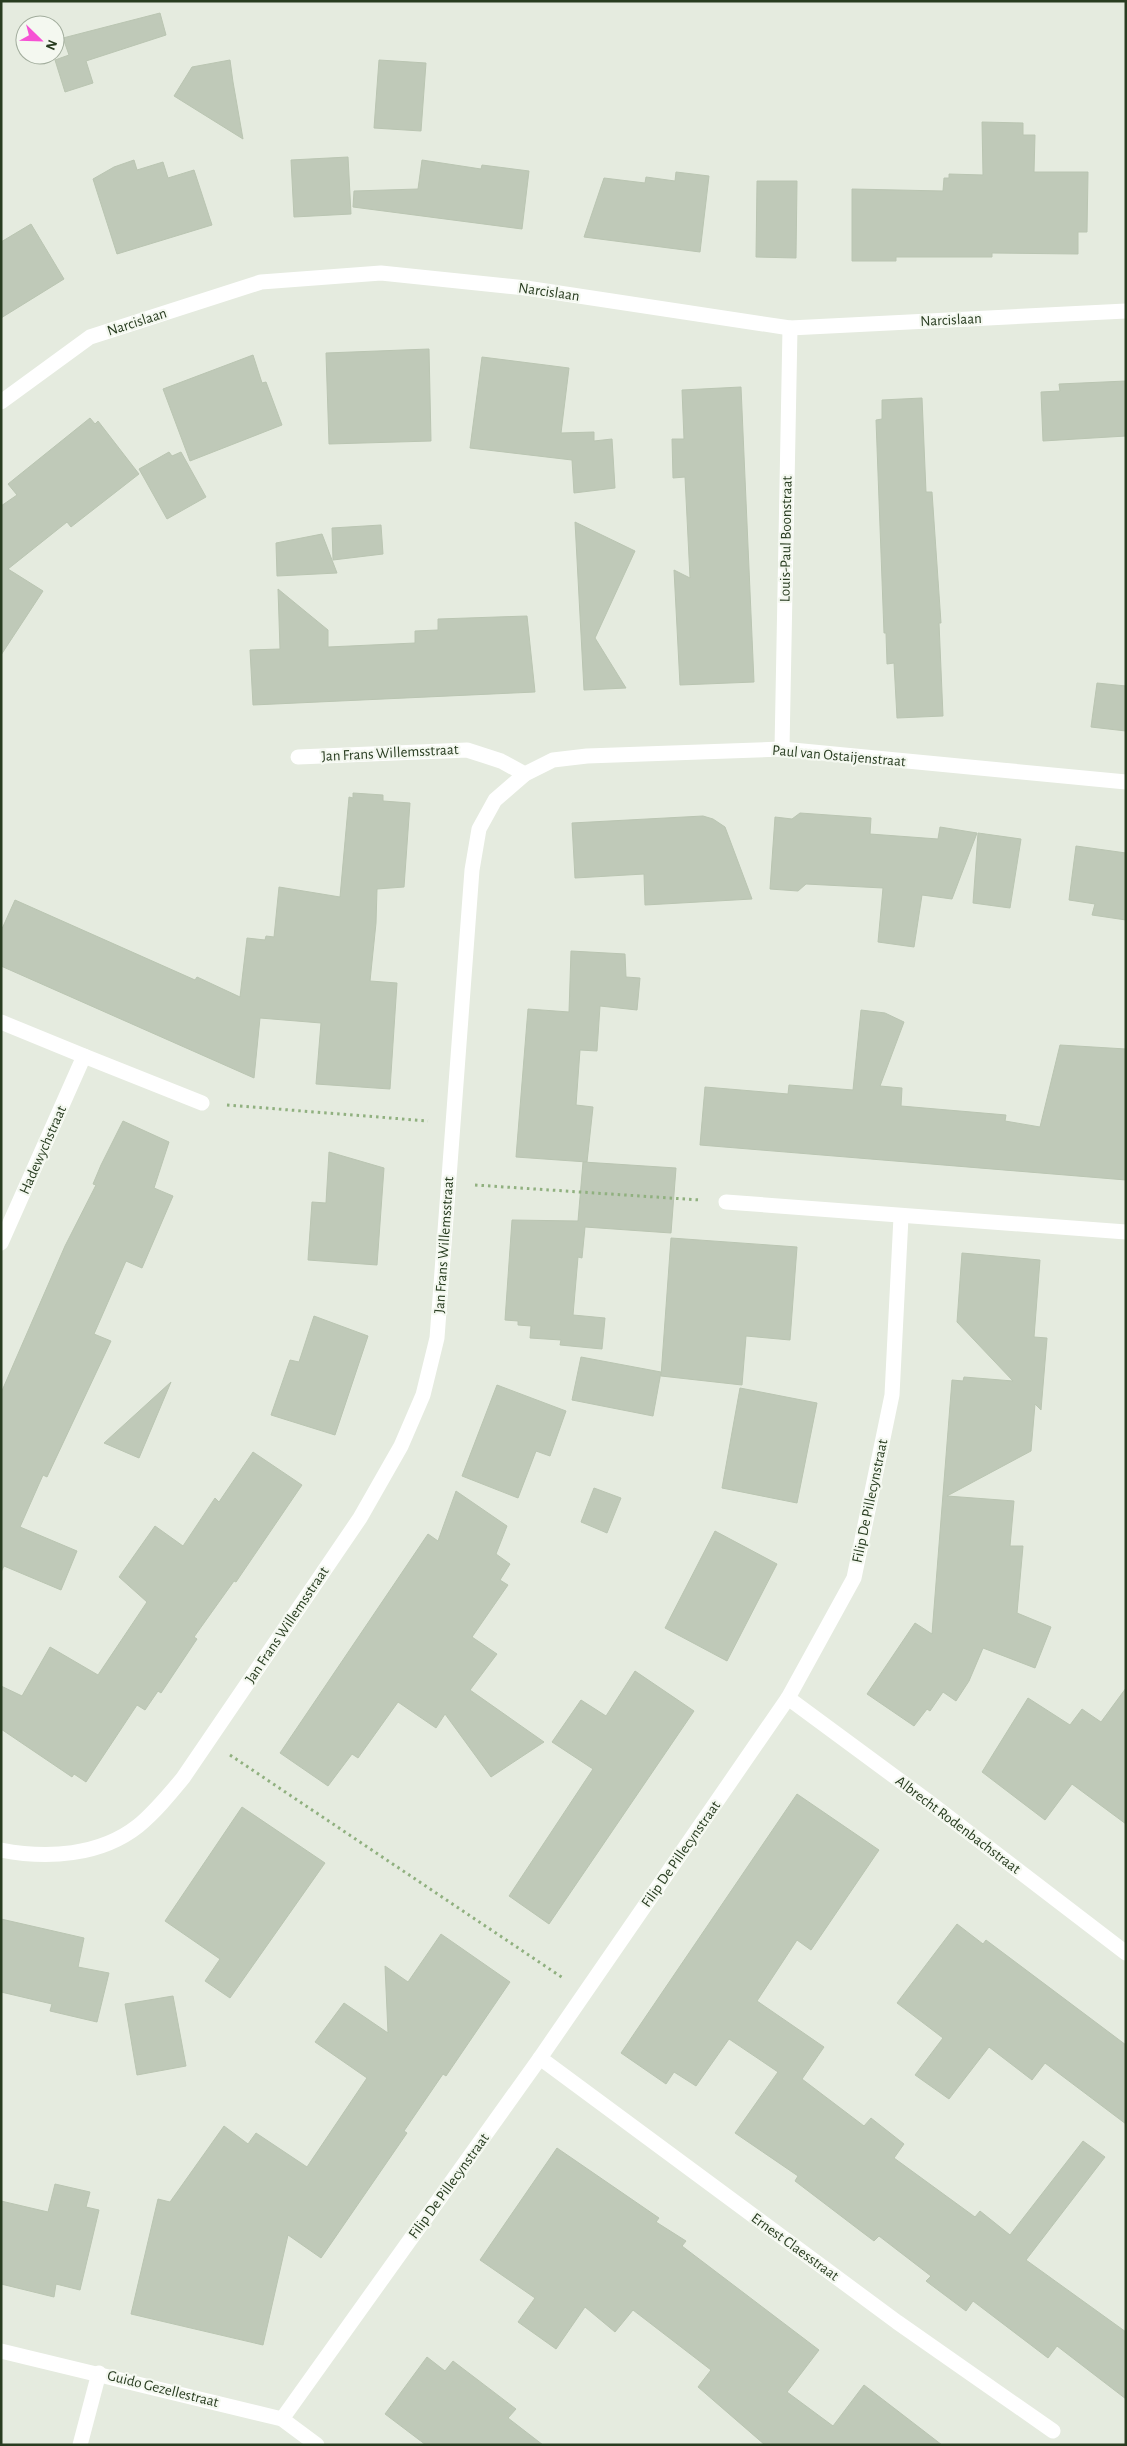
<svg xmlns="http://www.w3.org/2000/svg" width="1127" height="2446" font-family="'Alegreya Sans',sans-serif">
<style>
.building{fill:#bfc9b8;stroke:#bac5b2}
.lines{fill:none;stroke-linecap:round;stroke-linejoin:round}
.path{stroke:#90b07f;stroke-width:3;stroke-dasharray:2.5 4;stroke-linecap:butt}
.minor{stroke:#fff;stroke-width:15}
.labels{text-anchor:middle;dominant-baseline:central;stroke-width:4.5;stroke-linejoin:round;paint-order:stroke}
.street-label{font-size:15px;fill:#283c20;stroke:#f4f8f0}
</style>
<rect width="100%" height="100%" fill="#e5ebdf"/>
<g class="building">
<path d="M 160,13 L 166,35 L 86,61 L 93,83 L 65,92 L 55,60 L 69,55 L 63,38 Z"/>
<path d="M 230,60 L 233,82 L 243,139 L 174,96 L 192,67 Z"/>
<path d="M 379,60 L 426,63 L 421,131 L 374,128 Z"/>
<path d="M 982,122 L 1023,123 L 1023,135 L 1035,135 L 1034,172 L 1088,172 L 1087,232 L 1078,232 L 1078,254 L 992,253 L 992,257 L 896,257 L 896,261 L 852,261 L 852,189 L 943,191 L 944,178 L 949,178 L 949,174 L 983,175 Z"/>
<path d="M 348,157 L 351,214 L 294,217 L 291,160 Z"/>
<path d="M 134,160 L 137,170 L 163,162 L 168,178 L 194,170 L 212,225 L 117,254 L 93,179 L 114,167 Z"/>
<path d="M 422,160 L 481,169 L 482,165 L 529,171 L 522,229 L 353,207 L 354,191 L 418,189 Z"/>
<path d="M 676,172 L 709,176 L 700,252 L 584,237 L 604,178 L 645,183 L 646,177 L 675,181 Z"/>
<path d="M 757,181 L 797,181 L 796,258 L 756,257 Z"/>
<path d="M 31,224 L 64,279 L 1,318 L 1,242 Z"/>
<path d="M 429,349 L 431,441 L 329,444 L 326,353 Z"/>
<path d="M 253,355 L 262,383 L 266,382 L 282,425 L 190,461 L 163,389 Z"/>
<path d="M 482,357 L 569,368 L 561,433 L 594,432 L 594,441 L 612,439 L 615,488 L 574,493 L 572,460 L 470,448 Z"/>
<path d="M 1126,381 L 1126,436 L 1043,441 L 1041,392 L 1060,391 L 1059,384 Z"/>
<path d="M 741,387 L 754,682 L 680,685 L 674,570 L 690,578 L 685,477 L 673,478 L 672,439 L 684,439 L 682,390 Z"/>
<path d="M 922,398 L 926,492 L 932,492 L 941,623 L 939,623 L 943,716 L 897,718 L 894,663 L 887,664 L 886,633 L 884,633 L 876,420 L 882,419 L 882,400 Z"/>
<path d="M 90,418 L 95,424 L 98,421 L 139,474 L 71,527 L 67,522 L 8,569 L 43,591 L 1,655 L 1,506 L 17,495 L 8,484 Z"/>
<path d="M 169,452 L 172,456 L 181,452 L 206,497 L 167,519 L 139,469 Z"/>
<path d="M 575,522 L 635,551 L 595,638 L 626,688 L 584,690 Z"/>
<path d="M 381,525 L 383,554 L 333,560 L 332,528 Z"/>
<path d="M 322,534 L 337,573 L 277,576 L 276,543 Z"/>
<path d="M 278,589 L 328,630 L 328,647 L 415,643 L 415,631 L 438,630 L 438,619 L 527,616 L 535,692 L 253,705 L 250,650 L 280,649 Z"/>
<path d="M 1097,683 L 1126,686 L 1126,731 L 1091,727 Z"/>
<path d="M 353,793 L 383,795 L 383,801 L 410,803 L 404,887 L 377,889 L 376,923 L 370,981 L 397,983 L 390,1089 L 316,1084 L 321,1023 L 260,1018 L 254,1078 L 1,966 L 1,931 L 15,900 L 195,980 L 197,977 L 240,997 L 247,938 L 265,940 L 266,936 L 274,937 L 279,887 L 340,897 L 349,797 L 353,798 Z"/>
<path d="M 800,813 L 871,818 L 870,834 L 938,839 L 940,827 L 977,833 L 952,899 L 922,895 L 914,947 L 878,942 L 883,888 L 806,884 L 798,891 L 770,889 L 775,817 L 792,819 Z"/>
<path d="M 703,816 L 713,819 L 725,827 L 752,899 L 645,905 L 644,874 L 575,878 L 572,823 Z"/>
<path d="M 978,833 L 1021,839 L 1010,908 L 973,903 Z"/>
<path d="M 1076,846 L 1126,853 L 1126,920 L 1092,915 L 1095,904 L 1069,900 Z"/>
<path d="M 571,951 L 625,954 L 626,977 L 640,978 L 637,1010 L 600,1006 L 597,1051 L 580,1050 L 576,1105 L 593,1107 L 587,1162 L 516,1157 L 528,1009 L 569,1012 Z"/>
<path d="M 861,1010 L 885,1013 L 904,1022 L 880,1086 L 902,1088 L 901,1106 L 1006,1115 L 1005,1121 L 1040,1127 L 1060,1045 L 1126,1049 L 1126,1180 L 700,1145 L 705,1087 L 788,1094 L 789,1085 L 853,1090 Z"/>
<path d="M 123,1121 L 169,1142 L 154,1188 L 173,1196 L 142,1268 L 126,1261 L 94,1334 L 111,1341 L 47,1477 L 43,1475 L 20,1527 L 77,1551 L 61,1590 L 4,1566 L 1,1572 L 1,1393 L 65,1246 L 96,1185 L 93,1184 L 101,1165 Z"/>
<path d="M 329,1152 L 384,1168 L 377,1265 L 308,1260 L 312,1202 L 326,1203 Z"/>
<path d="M 583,1162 L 676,1168 L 671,1233 L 585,1227 L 582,1258 L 578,1257 L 573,1315 L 605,1318 L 602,1349 L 560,1345 L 561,1340 L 530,1338 L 531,1326 L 518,1325 L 518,1321 L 505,1320 L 512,1220 L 578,1221 Z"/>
<path d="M 671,1238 L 797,1247 L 790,1340 L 746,1336 L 742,1385 L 661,1376 Z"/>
<path d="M 962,1253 L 1040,1260 L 1034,1337 L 1047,1338 L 1041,1410 L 1035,1404 L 1031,1451 L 947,1496 L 1014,1501 L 1010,1546 L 1023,1546 L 1017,1613 L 1051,1627 L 1035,1668 L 983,1648 L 969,1681 L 956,1701 L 943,1692 L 930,1711 L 927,1709 L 914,1726 L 867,1694 L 915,1623 L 932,1634 L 952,1380 L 963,1381 L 964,1377 L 1013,1381 L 957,1322 Z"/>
<path d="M 314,1316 L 368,1336 L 335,1435 L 271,1415 L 290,1360 L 299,1362 Z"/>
<path d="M 581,1357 L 661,1372 L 653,1416 L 572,1400 Z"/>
<path d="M 171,1382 L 139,1458 L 104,1443 Z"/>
<path d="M 497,1385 L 566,1411 L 550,1456 L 536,1451 L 518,1498 L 462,1476 Z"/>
<path d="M 740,1388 L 817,1403 L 797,1503 L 722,1488 Z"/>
<path d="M 253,1452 L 302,1485 L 236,1582 L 234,1581 L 194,1637 L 197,1639 L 161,1693 L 158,1691 L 145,1710 L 137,1705 L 86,1782 L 74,1774 L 72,1777 L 1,1729 L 1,1686 L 22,1696 L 50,1647 L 98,1675 L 147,1602 L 119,1577 L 155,1526 L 183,1546 L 215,1498 L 219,1502 Z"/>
<path d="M 594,1488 L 621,1498 L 607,1533 L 581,1522 Z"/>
<path d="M 456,1491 L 507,1526 L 496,1554 L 510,1564 L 500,1580 L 508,1585 L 472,1637 L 497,1654 L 470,1690 L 544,1742 L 491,1777 L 445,1714 L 436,1728 L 398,1702 L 358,1758 L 352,1754 L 328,1786 L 280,1753 L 428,1534 L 438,1541 Z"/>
<path d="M 715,1531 L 777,1564 L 727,1661 L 665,1628 Z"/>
<path d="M 635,1671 L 694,1711 L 549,1924 L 509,1896 L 593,1769 L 552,1742 L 581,1700 L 606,1716 Z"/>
<path d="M 1126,1688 L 1126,1824 L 1072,1784 L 1045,1820 L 982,1772 L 1028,1698 L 1070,1725 L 1082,1709 L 1101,1722 Z"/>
<path d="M 797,1794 L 879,1850 L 811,1950 L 797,1940 L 757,2001 L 824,2047 L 802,2079 L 864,2126 L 871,2118 L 904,2144 L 894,2158 L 975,2217 L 980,2211 L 1010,2235 L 1083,2141 L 1105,2157 L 1026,2260 L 1126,2332 L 1126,2399 L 1057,2346 L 1048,2358 L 973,2301 L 966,2311 L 926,2281 L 931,2276 L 879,2236 L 874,2241 L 862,2232 L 795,2181 L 798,2176 L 735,2133 L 778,2072 L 729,2039 L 696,2086 L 674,2072 L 666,2084 L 621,2053 Z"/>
<path d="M 242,1807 L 325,1863 L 230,1998 L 205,1981 L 220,1959 L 165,1921 Z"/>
<path d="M 1,1919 L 84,1938 L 78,1967 L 109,1973 L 97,2022 L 50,2011 L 52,2004 L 1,1992 Z"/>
<path d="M 957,1924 L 983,1944 L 986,1940 L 1126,2045 L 1126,2124 L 1045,2063 L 1032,2080 L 989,2047 L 949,2099 L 915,2075 L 943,2038 L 897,2003 Z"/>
<path d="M 441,1934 L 510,1982 L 446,2076 L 443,2074 L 404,2131 L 407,2133 L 321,2258 L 288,2235 L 263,2345 L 131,2314 L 158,2199 L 170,2202 L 224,2126 L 248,2144 L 256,2133 L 307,2167 L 367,2078 L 315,2042 L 344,2003 L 388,2033 L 385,1966 L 408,1982 Z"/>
<path d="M 173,1996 L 186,2066 L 137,2075 L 125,2004 Z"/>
<path d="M 557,2148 L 659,2218 L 656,2222 L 686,2241 L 682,2246 L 819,2350 L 787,2392 L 833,2426 L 864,2385 L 942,2445 L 765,2445 L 698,2387 L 711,2370 L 633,2310 L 615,2332 L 585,2307 L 556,2349 L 518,2322 L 535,2298 L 480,2260 Z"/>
<path d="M 55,2184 L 90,2192 L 86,2207 L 99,2210 L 80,2290 L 56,2284 L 54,2297 L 1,2284 L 1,2201 L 48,2212 Z"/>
<path d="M 427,2357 L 445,2371 L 453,2361 L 516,2409 L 508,2418 L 543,2445 L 426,2445 L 385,2414 Z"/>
</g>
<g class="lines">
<g class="path">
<path d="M 227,1105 L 428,1121"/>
<path d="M 475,1185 L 700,1200"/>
<path d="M 230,1755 L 563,1978"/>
</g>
<g class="minor">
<path d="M 1,402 L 90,337 L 261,282 L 381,273 L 526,288 L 790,328 L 1126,311"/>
<path d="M 782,749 L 790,328"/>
<path d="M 298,757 L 467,750 L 501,761 L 525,774"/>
<path d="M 1,1022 L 84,1056"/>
<path d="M 726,1202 L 1126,1232"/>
<path d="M 1,1243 L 84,1056 L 202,1103"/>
<path d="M 788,1698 L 929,1802 L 1126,1953"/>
<path d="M 1,1850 C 47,1859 100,1856 138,1826 C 155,1812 169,1795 183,1778 L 360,1518 L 401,1446 L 423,1395 L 437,1338 L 472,870 L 479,829 L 495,800 L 525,774 L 553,760 L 587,756 L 782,749 L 1126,782"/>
<path d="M 540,2058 L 897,2322 L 1053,2431"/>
<path d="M 1,2351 L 282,2419 L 317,2445"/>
<path d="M 282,2419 L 540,2058 L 788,1698 L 854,1578 L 892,1395 L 901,1217"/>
<path d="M 80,2445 L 99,2373"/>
</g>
</g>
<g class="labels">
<g class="street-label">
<text transform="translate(549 292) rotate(8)">Narcislaan</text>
<text transform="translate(951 320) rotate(-3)">Narcislaan</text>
<text transform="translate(137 322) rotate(-18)">Narcislaan</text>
<text transform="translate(786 539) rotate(-89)">Louis-Paul Boonstraat</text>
<text transform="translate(390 753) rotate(-3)">Jan Frans Willemsstraat</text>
<text transform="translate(839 756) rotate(5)">Paul van Ostaijenstraat</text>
<text transform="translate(43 1150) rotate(-66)">Hadewychstraat</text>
<text transform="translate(444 1245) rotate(-86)">Jan Frans Willemsstraat</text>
<text transform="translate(870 1501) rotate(-78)">Filip De Pillecynstraat</text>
<text transform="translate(287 1625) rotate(-56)">Jan Frans Willemsstraat</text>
<text transform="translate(958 1825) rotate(37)">Albrecht Rodenbachstraat</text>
<text transform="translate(681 1854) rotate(-55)">Filip De Pillecynstraat</text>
<text transform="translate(449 2186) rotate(-54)">Filip De Pillecynstraat</text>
<text transform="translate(795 2247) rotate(36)">Ernest Claesstraat</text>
<text transform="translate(163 2389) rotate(14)">Guido Gezellestraat</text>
</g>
</g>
<rect width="1127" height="2446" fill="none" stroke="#283c20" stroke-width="5"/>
<g transform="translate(40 40) rotate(113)"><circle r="24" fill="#f4f8f0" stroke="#a2ad9d"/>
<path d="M0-4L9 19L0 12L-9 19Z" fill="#f652d4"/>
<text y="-8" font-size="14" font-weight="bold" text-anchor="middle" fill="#283c20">N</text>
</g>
</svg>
